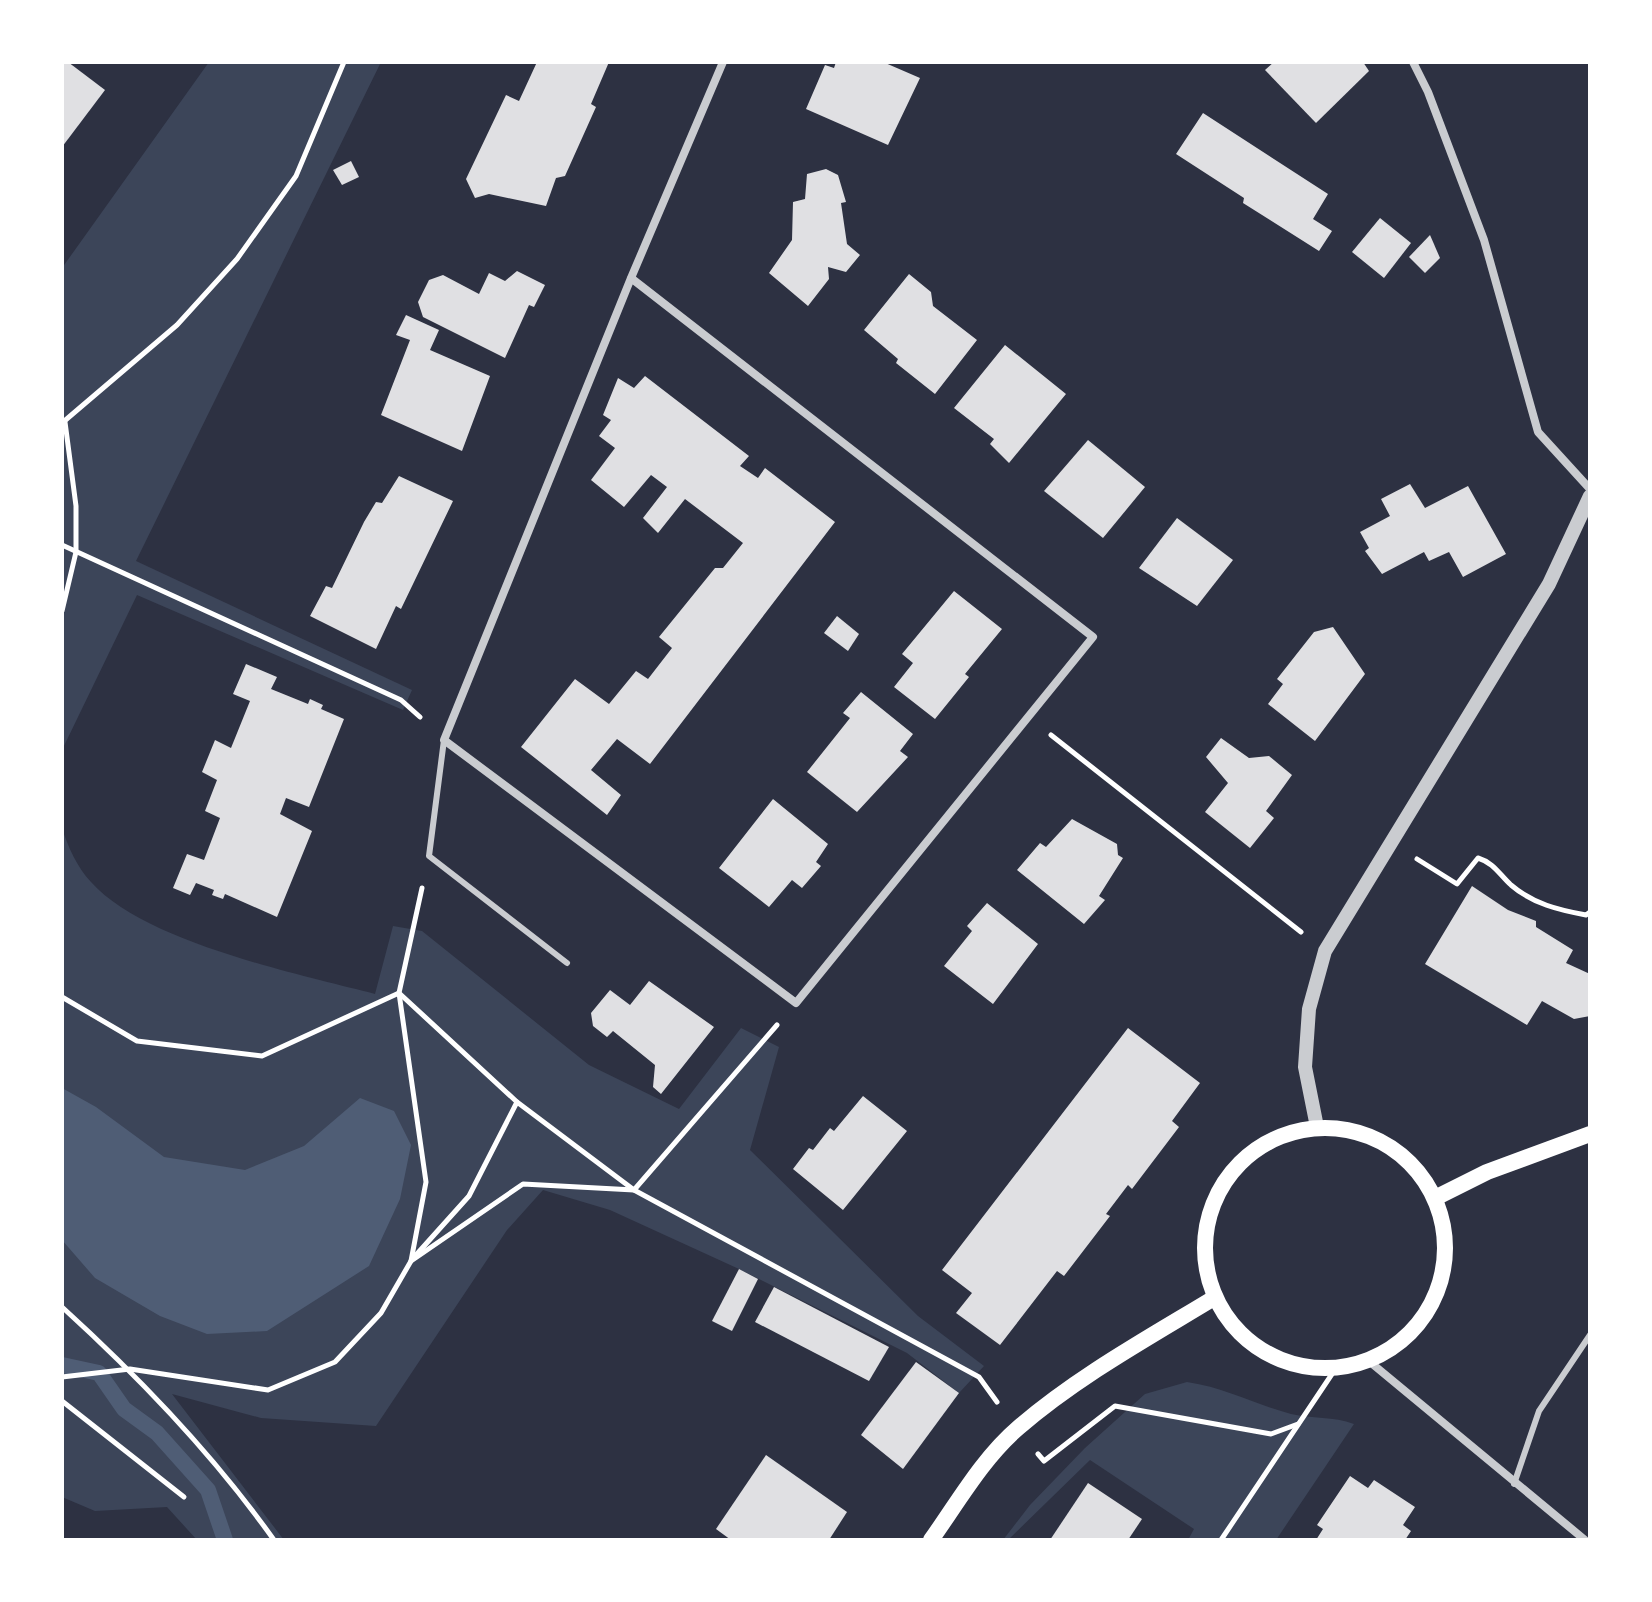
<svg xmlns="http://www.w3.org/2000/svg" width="1652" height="1602" font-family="Lato,sans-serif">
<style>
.green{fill:#3c4559}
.water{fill:#4f5d75}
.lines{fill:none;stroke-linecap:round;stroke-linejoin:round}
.stream{stroke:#4f5d75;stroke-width:16}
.building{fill:#e0e0e3}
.path{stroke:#fff;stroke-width:5}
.service{stroke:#caccd0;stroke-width:6}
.minor{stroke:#caccd0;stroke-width:8}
.tertiary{stroke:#caccd0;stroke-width:14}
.secondary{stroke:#fff;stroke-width:16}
</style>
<rect width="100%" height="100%" fill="#2d3142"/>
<g class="green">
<path d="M 209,62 L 381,62 L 136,561 L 412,690 L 403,710 L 137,595 L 62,750 L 62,268 Z"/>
<path d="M 62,828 C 68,847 77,867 91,882 C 144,942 298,974 375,994 L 393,926 L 422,931 L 589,1065 L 679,1109 L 741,1028 L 779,1047 L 750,1150 L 918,1316 L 984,1366 L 959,1393 L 907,1353 L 739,1269 L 610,1210 L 543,1190 L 507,1230 L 376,1426 L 261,1418 L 172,1394 L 284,1540 L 197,1540 L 167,1507 L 95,1511 L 62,1497 Z"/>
<path d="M 1187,1382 C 1227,1388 1253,1404 1291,1414 C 1312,1419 1333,1416 1354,1424 L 1276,1540 L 1188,1540 L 1194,1529 L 1090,1460 L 1008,1540 L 1003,1540 L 1030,1505 L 1085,1448 L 1145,1394 Z"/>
</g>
<path class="water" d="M 62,1088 L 96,1107 L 164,1157 L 245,1170 L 304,1146 L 360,1098 L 394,1111 L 411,1145 L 400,1199 L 369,1266 L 267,1331 L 207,1334 L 160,1316 L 95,1278 L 62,1240 Z"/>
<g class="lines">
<path class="stream" d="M 62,1365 L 99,1373 L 124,1409 L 157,1433 L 208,1490 L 225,1540"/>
</g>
<g class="building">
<path d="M 62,62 L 68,62 L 105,90 L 62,147 Z"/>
<path d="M 537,62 L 609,62 L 591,104 L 596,107 L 565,176 L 556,178 L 546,206 L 489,194 L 475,198 L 466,179 L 506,95 L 519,101 Z"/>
<path d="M 836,62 L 883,62 L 920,78 L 888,145 L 806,109 L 825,65 L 834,68 Z"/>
<path d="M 1274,62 L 1363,62 L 1369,71 L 1316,123 L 1265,70 Z"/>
<path d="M 1203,113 L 1328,194 L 1313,219 L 1332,231 L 1319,251 L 1243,203 L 1244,198 L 1176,154 Z"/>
<path d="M 351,161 L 359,177 L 342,185 L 333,170 Z"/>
<path d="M 826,169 L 838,175 L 846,202 L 841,203 L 847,244 L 860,255 L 846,272 L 828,267 L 829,279 L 808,306 L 769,273 L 792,240 L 793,202 L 805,199 L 807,174 Z"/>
<path d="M 1380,218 L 1411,243 L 1384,278 L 1352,252 Z"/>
<path d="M 1430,235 L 1440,258 L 1425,273 L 1409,257 Z"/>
<path d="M 517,271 L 545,285 L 534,307 L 529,305 L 505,358 L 423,317 L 418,302 L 429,280 L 443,275 L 479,294 L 489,273 L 505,281 Z"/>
<path d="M 909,274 L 931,292 L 933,306 L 977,340 L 935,394 L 896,363 L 898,359 L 864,330 Z"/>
<path d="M 406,315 L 439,330 L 430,350 L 490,376 L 462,451 L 381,415 L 410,340 L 396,335 Z"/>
<path d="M 1005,345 L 1066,394 L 1009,463 L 990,444 L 994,439 L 954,408 Z"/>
<path d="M 645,376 L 749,456 L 740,466 L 758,478 L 765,468 L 835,522 L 650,764 L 617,739 L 591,770 L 621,795 L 607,815 L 521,747 L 575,679 L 609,704 L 636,671 L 648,679 L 672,648 L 659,637 L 715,568 L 723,568 L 743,543 L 685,499 L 658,533 L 643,518 L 667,487 L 651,475 L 624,507 L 591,480 L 615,448 L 599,436 L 611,420 L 603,415 L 618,378 L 634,388 Z"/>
<path d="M 1088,440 L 1145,487 L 1103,538 L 1044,491 Z"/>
<path d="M 399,476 L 453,501 L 401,609 L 396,606 L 376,649 L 310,616 L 326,586 L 332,588 L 364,522 L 376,502 L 382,503 Z"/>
<path d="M 1410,484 L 1425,508 L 1468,486 L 1506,554 L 1463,577 L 1449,552 L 1429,561 L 1424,552 L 1382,574 L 1365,551 L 1369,548 L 1360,532 L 1390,516 L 1381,499 Z"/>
<path d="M 1177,518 L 1233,560 L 1197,606 L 1139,568 Z"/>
<path d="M 954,591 L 1002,629 L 965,674 L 969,677 L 935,719 L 894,687 L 913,663 L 902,654 Z"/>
<path d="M 837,616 L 859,634 L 848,651 L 824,633 Z"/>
<path d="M 1333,627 L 1365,674 L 1315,741 L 1268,704 L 1283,684 L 1277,679 L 1314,632 Z"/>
<path d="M 246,664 L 277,677 L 271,689 L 308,704 L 310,699 L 323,705 L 321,709 L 344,719 L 309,807 L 286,798 L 280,814 L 312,831 L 277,917 L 225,894 L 223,899 L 212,895 L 214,890 L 196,883 L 190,895 L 173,888 L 187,854 L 204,860 L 220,818 L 205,811 L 217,780 L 202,772 L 215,740 L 231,748 L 250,701 L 233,694 Z"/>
<path d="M 861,692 L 913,734 L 900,751 L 908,757 L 857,812 L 807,772 L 850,718 L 843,713 Z"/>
<path d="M 1221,738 L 1249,758 L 1269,756 L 1292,775 L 1266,811 L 1274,818 L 1250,848 L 1205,812 L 1228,783 L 1206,757 Z"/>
<path d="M 773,799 L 828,844 L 816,862 L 821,866 L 802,888 L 792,880 L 769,907 L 719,868 Z"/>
<path d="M 1072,819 L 1117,844 L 1118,855 L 1123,858 L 1099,896 L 1105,900 L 1084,924 L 1017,870 L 1040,843 L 1046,847 Z"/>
<path d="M 1472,886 L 1508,910 L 1536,921 L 1536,927 L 1573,950 L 1566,963 L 1590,974 L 1590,1016 L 1574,1019 L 1542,1001 L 1527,1025 L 1425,964 Z"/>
<path d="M 987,903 L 1038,944 L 993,1004 L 944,966 L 972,931 L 967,926 Z"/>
<path d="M 649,981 L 714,1027 L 661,1094 L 653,1087 L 655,1065 L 613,1031 L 607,1037 L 593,1026 L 591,1013 L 610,990 L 630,1005 Z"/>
<path d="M 1128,1028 L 1200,1083 L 1172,1121 L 1179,1127 L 1132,1189 L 1128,1185 L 1106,1214 L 1110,1216 L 1064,1276 L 1057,1271 L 1000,1345 L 956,1313 L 972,1293 L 942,1270 Z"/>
<path d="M 863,1096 L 907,1131 L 843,1210 L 793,1169 L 809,1148 L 813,1150 L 830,1128 L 834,1131 Z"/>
<path d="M 739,1269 L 758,1279 L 732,1331 L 712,1321 Z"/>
<path d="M 774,1287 L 889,1347 L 869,1381 L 755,1322 Z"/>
<path d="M 916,1362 L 959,1393 L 903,1469 L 861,1435 Z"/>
<path d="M 766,1455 L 847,1512 L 829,1540 L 731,1540 L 716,1529 Z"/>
<path d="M 1350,1476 L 1368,1488 L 1374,1480 L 1415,1507 L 1403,1525 L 1411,1531 L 1405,1540 L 1316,1540 L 1323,1529 L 1317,1525 Z"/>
<path d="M 1088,1483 L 1142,1519 L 1128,1540 L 1050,1540 Z"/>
</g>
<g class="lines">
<g class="path">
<path d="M 62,423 L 177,325 L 237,259 L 296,176 L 344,62"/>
<path d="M 62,545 L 401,700 L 420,717"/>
<path d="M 62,611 L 76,552 L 76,506 L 65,422"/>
<path d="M 1051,735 L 1301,932"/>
<path d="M 1417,859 L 1457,884 L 1478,858 C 1494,863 1499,874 1511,885 C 1533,904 1559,910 1586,915 L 1590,912"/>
<path d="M 422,888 L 399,993 L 517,1102"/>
<path d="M 62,997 L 137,1041 L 262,1056 L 399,993 L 426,1182 L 411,1261"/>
<path d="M 416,1255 L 469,1196 L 517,1102 L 634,1190 L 777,1025"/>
<path d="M 62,1307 C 140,1378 213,1454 274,1540"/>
<path d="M 62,1377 L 130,1369 L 268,1390 L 335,1362 L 381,1313 L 411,1261 L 523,1184 L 634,1190 L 979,1377 L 997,1402"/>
<path d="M 62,1401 L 184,1497"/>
<path d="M 1038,1454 L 1044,1461 L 1115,1406 L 1271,1434 L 1298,1424"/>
<path d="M 1221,1540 L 1336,1368"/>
</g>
<g class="service">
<path d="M 444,740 L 429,856 L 567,963"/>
<path d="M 1514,1484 L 1539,1411 L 1590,1335"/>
</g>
<g class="minor">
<path d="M 1413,62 L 1428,92 L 1484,240 L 1538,432 L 1590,489"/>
<path d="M 631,278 L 1093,637 L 796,1003 L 444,740 L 631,278 L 723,62"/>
<path d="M 1370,1362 L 1585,1540"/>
</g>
<path class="tertiary" d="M 1317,1127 L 1305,1067 L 1309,1009 L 1325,951 L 1549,584 L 1590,496"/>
<g class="secondary">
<circle cx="1325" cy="1248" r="120"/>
<path d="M 1435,1198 L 1487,1172 L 1590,1134"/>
<path d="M 931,1540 C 958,1502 983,1458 1018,1428 C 1077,1377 1148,1338 1214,1298"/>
</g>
</g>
<rect width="1652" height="1602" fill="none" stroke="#ffffff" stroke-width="128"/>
</svg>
